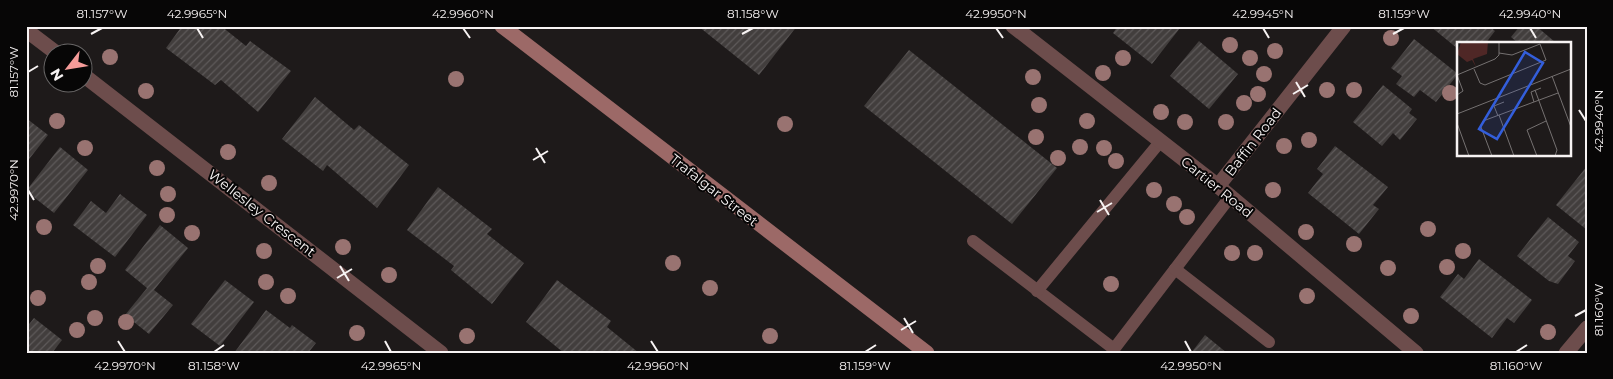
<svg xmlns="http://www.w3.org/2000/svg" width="1613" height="379" font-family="Montserrat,sans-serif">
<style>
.building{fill:url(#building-hatch)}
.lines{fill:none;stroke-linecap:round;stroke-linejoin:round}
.lane{stroke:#6d4d4c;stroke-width:12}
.street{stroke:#6d4d4c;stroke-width:15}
.secondary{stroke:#9c6967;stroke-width:15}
.tree{fill:#997371}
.ticks{fill:none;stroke:#f7f3f3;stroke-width:2}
.labels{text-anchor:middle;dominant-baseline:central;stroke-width:4;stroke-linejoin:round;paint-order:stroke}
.street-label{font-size:14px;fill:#f7f3f3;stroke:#070606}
.inset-road{fill:none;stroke:#757171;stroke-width:1}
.view{fill:#335edb;fill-opacity:0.15;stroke:#335edb;stroke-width:2.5}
.inset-edge{fill:none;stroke:#f7f3f3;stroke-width:2.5}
.neatline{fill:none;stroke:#f7f3f3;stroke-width:2}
.ticks-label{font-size:12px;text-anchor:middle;fill:#f7f3f3}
</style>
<defs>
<pattern id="building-hatch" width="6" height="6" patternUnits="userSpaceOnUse" patternTransform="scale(1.25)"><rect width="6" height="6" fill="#423e3d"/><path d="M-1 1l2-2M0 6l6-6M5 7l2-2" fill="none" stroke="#5e5a5a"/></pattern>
</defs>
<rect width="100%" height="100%" fill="#1e1a1a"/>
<g class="building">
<path d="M 182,26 L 221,26 L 246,46 L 250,41 L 291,71 L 258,112 L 221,80 L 215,85 L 166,48 Z"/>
<path d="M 698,26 L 797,26 L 759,75 Z"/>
<path d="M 1118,26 L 1178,26 L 1180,28 L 1152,64 L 1113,33 Z"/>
<path d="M 1430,26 L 1489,26 L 1495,31 L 1485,44 L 1458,44 L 1458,49 Z"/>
<path d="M 1520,26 L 1536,26 L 1555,42 L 1553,44 L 1519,44 L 1511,37 Z"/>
<path d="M 1414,39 L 1458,74 L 1436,102 L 1420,90 L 1414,97 L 1396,84 L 1402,76 L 1391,68 Z"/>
<path d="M 1199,41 L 1238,74 L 1209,109 L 1170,76 Z"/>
<path d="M 909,50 L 1057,168 L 1012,224 L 864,106 Z"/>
<path d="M 1383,85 L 1412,109 L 1409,113 L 1417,119 L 1400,140 L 1393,133 L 1382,146 L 1353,122 Z"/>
<path d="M 315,97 L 354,130 L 359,125 L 409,165 L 377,208 L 327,165 L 323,171 L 282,139 Z"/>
<path d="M 26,118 L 48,135 L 26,163 Z"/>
<path d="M 1335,146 L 1388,187 L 1373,205 L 1379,209 L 1359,234 L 1308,193 L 1323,174 L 1317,169 Z"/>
<path d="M 60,147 L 88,170 L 54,213 L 26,191 Z"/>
<path d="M 1587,166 L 1587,230 L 1556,205 Z"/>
<path d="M 438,187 L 492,229 L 487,234 L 524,263 L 492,304 L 451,270 L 454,266 L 407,230 Z"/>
<path d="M 120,194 L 147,215 L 115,257 L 73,225 L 91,201 L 106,213 Z"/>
<path d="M 1548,217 L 1579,242 L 1568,256 L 1575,261 L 1558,284 L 1549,281 L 1517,256 Z"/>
<path d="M 160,225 L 188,248 L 154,290 L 173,305 L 149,334 L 125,315 L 147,288 L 125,270 Z"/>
<path d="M 1479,259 L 1532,300 L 1514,323 L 1507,318 L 1492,338 L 1440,297 L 1458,274 L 1464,279 Z"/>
<path d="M 225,280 L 254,302 L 220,346 L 191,324 Z"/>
<path d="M 557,280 L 611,321 L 607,327 L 639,353 L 564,353 L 526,322 Z"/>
<path d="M 266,310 L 290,328 L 292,325 L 316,343 L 308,353 L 234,353 Z"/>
<path d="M 34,318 L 62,340 L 52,353 L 26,353 L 26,328 Z"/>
<path d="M 1205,335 L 1227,353 L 1191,353 Z"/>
</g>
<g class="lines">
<g class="lane">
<path d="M 973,241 L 1114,349 L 1230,197"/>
<path d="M 1175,269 L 1269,342"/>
<path d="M 1037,291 L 1160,142"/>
</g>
<g class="street">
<path d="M 1013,26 L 1218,186 L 1416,353"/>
<path d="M 26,30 L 55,52"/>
<path d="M 82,74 L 441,353"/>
<path d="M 1218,186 L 1344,26"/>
<path d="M 1566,353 L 1587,328"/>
</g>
<path class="secondary" d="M 502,26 L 927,353"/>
</g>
<g class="tree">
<circle cx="1391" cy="38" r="8"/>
<circle cx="1230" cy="45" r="8"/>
<circle cx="1275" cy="51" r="8"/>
<circle cx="110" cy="57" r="8"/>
<circle cx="1123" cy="58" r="8"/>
<circle cx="1250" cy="58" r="8"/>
<circle cx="1103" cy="73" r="8"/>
<circle cx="1264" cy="74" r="8"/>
<circle cx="1033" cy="77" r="8"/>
<circle cx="456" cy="79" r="8"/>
<circle cx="1327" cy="90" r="8"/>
<circle cx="1354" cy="90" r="8"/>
<circle cx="146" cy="91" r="8"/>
<circle cx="1450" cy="93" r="8"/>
<circle cx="1258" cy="94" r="8"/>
<circle cx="1244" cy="103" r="8"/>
<circle cx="1039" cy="105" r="8"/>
<circle cx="1161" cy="112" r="8"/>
<circle cx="57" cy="121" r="8"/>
<circle cx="1087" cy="121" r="8"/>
<circle cx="1185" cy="122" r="8"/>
<circle cx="1226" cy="122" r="8"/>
<circle cx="785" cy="124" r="8"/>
<circle cx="1036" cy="137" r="8"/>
<circle cx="1309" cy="140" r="8"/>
<circle cx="1284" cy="146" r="8"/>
<circle cx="1080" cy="147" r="8"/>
<circle cx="85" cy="148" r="8"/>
<circle cx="1104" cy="148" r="8"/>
<circle cx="228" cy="152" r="8"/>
<circle cx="1058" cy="158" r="8"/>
<circle cx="1116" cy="161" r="8"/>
<circle cx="157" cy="168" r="8"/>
<circle cx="269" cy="183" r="8"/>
<circle cx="1154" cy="190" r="8"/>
<circle cx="1273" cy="190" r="8"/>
<circle cx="168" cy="194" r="8"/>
<circle cx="1174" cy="204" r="8"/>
<circle cx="167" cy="215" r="8"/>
<circle cx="1187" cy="217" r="8"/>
<circle cx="44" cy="227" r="8"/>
<circle cx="1428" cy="229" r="8"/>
<circle cx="1306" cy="232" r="8"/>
<circle cx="192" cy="233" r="8"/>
<circle cx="1354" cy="244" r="8"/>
<circle cx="343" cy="247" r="8"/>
<circle cx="264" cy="251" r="8"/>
<circle cx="1463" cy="251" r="8"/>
<circle cx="1232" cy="253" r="8"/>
<circle cx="1255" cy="253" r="8"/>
<circle cx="673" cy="263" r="8"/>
<circle cx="98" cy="266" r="8"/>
<circle cx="1447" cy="267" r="8"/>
<circle cx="1388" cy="268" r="8"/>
<circle cx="389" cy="275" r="8"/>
<circle cx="89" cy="282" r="8"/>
<circle cx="266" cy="282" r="8"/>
<circle cx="1111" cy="284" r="8"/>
<circle cx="710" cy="288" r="8"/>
<circle cx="288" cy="296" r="8"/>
<circle cx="1307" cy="296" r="8"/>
<circle cx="38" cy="298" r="8"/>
<circle cx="1411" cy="316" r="8"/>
<circle cx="95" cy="318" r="8"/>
<circle cx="126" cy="322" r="8"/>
<circle cx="77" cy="330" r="8"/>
<circle cx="1548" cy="332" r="8"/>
<circle cx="357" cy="333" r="8"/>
<circle cx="467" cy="336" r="8"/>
<circle cx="770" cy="336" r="8"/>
</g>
<path class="ticks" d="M 197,28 L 203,38M 463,28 L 470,38M 996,28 L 1003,38M 1263,28 L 1269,38M 1530,28 L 1536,38M 91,34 L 102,28M 742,34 L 753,28M 1393,34 L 1404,28M 28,72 L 38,66M 1296,82 L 1305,97M 1293,94 L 1308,85M 1579,110 L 1586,121M 536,148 L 545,163M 533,160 L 548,151M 28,190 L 34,200M 1100,200 L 1109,215M 1097,212 L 1112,203M 340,266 L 349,281M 337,278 L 352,269M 1575,316 L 1586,310M 904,318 L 913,333M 901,330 L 916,321M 118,341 L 125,352M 385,341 L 391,352M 651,341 L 658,352M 1185,341 L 1191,352M 214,352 L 224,345M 865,352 L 876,345M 1516,352 L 1527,345"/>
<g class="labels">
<g class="street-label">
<text transform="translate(1253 142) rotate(-52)">Baffin Road</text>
<text transform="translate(1217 187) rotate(39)">Cartier Road</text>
<text transform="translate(714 190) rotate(38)">Trafalgar Street</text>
<text transform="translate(262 213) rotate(38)">Wellesley Crescent</text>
</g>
</g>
<g transform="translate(1457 42)">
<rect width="114" height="114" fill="#1e1a1a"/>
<path d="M 4,0 L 31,0 L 30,12 L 16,17 L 19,25 L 15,18 L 10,20 L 0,12 Z" fill="#4f2726"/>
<path class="inset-road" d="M 17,27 L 23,41 L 28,43 L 89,18 L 83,2 L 55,13 L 42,11M 0,33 L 38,17 L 42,13 L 42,0M 95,34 L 114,85M 78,48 L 100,108 L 98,114M 0,53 L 6,49 L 0,33M 77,60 L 74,50 L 84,46M 0,72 L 114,27M 42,73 L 57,114M 41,74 L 37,64 L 47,60M 0,81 L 12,114M 35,114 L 24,85 L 26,79 L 101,51M 80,114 L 70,88 L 89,79"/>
<path class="view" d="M 68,10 L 86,21 L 40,97 L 22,87 Z"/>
<rect width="114" height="114" class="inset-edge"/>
</g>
<rect width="1613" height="379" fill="none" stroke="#070606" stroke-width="55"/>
<g transform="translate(68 68) rotate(239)"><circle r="24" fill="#070606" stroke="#676565"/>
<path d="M0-4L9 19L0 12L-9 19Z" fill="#f59b99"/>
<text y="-8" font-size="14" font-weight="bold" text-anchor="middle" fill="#f7f3f3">N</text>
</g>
<rect x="28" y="28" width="1558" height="324" class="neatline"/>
<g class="ticks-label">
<text x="102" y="18">81.157°W</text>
<text x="197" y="18">42.9965°N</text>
<text x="463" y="18">42.9960°N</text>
<text x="753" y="18">81.158°W</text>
<text x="996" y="18">42.9950°N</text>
<text x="1263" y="18">42.9945°N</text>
<text x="1404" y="18">81.159°W</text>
<text x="1530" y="18">42.9940°N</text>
<text transform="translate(14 72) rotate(-90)" y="4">81.157°W</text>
<text transform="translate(1599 121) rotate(-90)" y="4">42.9940°N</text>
<text transform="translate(14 190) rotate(-90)" y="4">42.9970°N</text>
<text transform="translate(1599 310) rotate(-90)" y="4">81.160°W</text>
<text x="125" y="370">42.9970°N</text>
<text x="214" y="370">81.158°W</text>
<text x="391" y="370">42.9965°N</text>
<text x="658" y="370">42.9960°N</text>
<text x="865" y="370">81.159°W</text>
<text x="1191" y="370">42.9950°N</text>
<text x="1516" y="370">81.160°W</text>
</g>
</svg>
